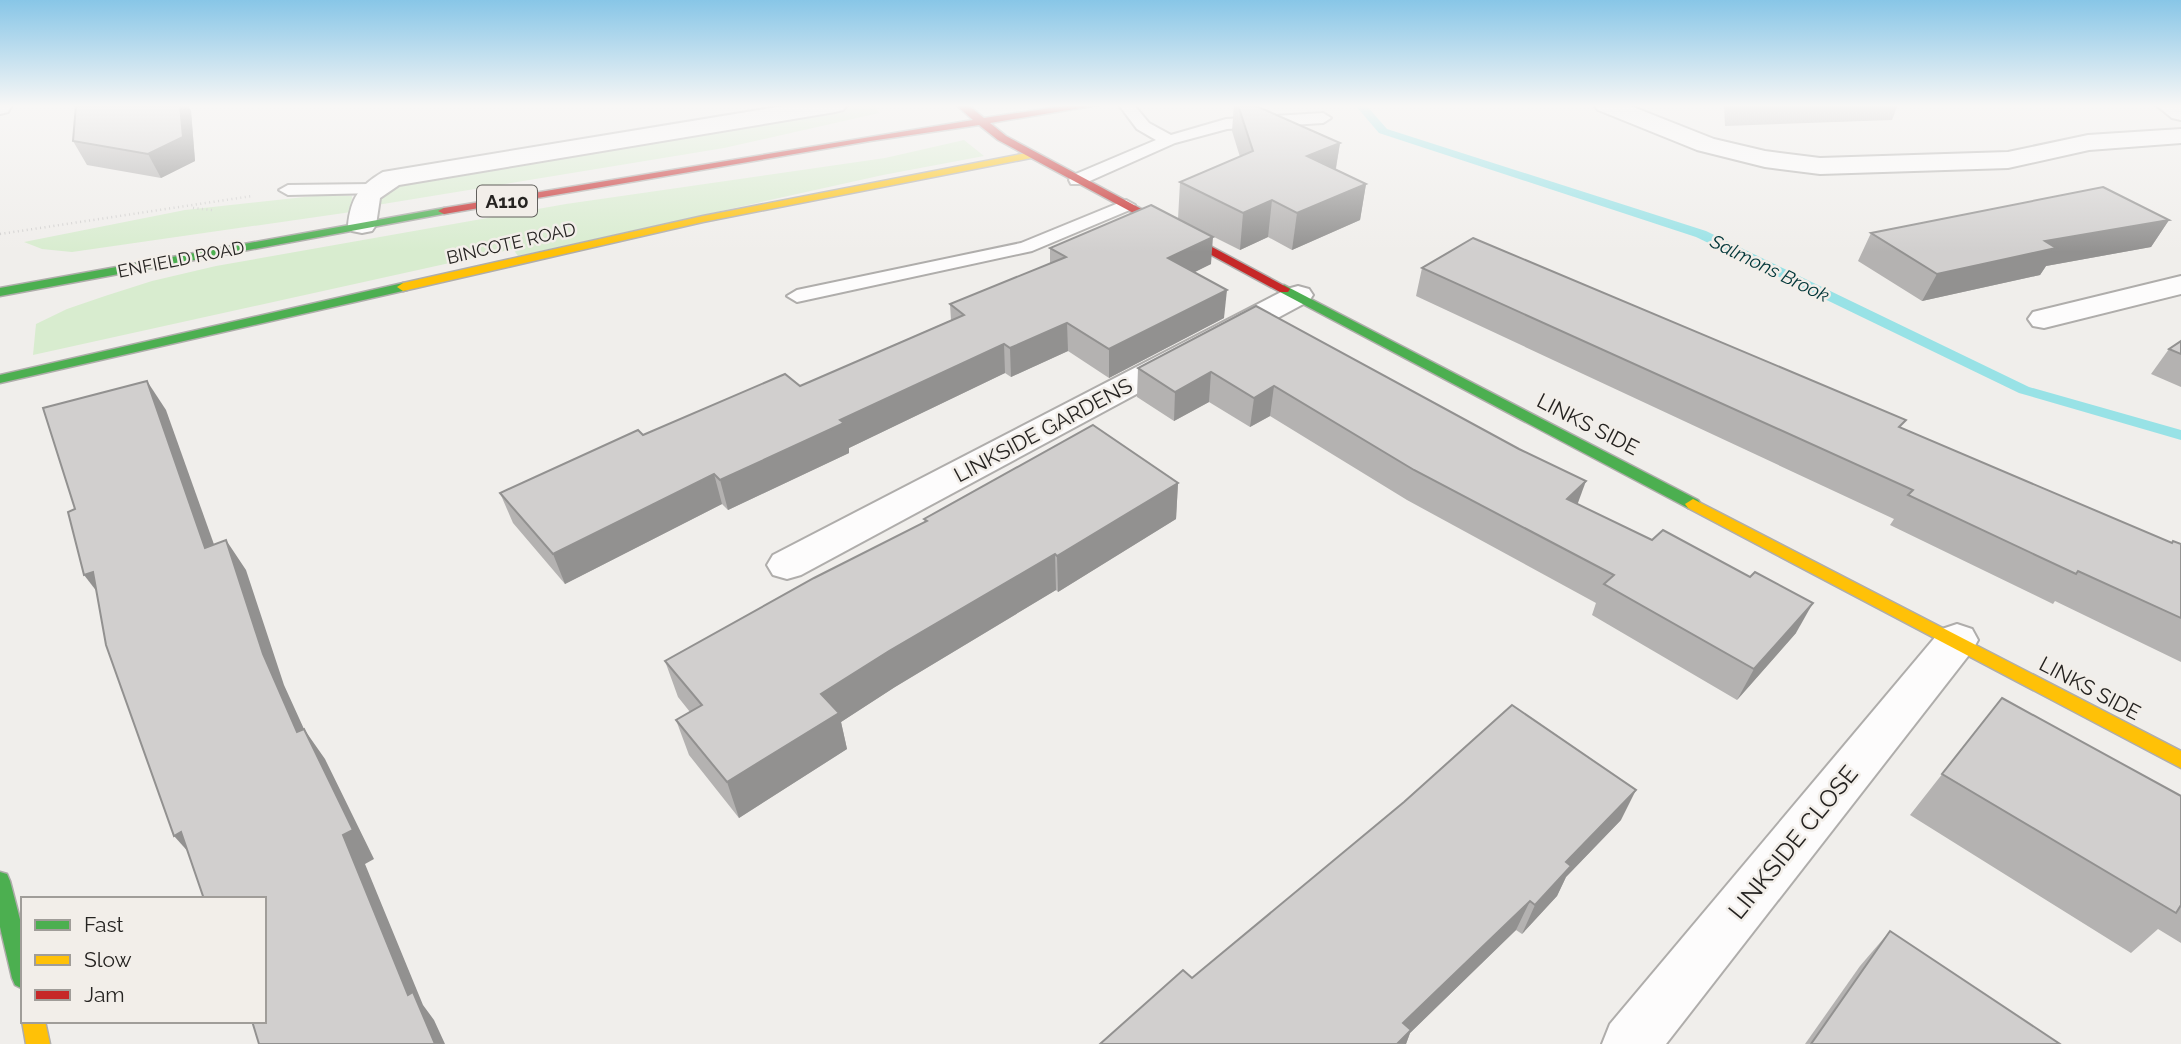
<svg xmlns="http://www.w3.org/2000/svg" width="2181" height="1044" font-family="Raleway,sans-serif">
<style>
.green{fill:#d8eccf}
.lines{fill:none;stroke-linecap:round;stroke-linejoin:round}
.stream{fill:#98e2e6;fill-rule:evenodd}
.lane-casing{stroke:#afadab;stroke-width:4}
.street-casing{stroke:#afadab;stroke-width:4}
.fast-casing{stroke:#afadab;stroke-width:3}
.slow-casing{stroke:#afadab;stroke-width:3}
.jam-casing{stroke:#afadab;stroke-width:3}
.path{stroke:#d0cfce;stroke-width:2.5;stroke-dasharray:1 3.5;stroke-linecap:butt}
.lane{fill:#fdfcfc;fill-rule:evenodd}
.street{fill:#fdfcfc;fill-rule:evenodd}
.fast{fill:#4caf50;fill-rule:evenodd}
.slow{fill:#ffc107;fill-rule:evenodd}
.jam{fill:#c62828;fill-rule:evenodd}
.wall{fill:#b4b2b1}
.shaded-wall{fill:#929190}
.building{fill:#d1cfce;stroke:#929190;stroke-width:2}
.labels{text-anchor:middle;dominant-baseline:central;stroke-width:5;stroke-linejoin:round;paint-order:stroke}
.far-street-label{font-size:18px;fill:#252321;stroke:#f2eee9}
.shield{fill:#f2eee9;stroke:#62605d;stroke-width:2}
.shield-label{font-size:19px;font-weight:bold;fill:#252321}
.far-water-label{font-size:19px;font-style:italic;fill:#003639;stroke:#f2eee9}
.street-label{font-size:21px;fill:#252321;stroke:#f2eee9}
.near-street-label{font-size:24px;fill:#252321;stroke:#f2eee9}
</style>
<rect width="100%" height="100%" fill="#f0eeeb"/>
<g class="green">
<path d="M 858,105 L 875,105 L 879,113 L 724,148 L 377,205 L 380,194 L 390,187 L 408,182 Z"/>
<path d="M 964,140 L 984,156 L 883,175 L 518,256 L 513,249 L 33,355 L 36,324 L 67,309 L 105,296 L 152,281 L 216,266 L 566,204 L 885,158 Z"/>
<path d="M 323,195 L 352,196 L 351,212 L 72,252 L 42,249 L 24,242 L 185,210 Z"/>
</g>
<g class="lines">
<path class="stream" d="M 1355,105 L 1366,105 L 1387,129 L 1706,231 L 2029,387 L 2181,430 L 2181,440 L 2019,393 L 1696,237 L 1379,133 Z"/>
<defs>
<g id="lane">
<path d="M 1119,105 L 1134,105 L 1149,123 L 1171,135 L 1226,119 L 1323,113 L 1331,118 L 1323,123 L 1227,129 L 1175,143 L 1083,184 L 1071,184 L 1069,180 L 1071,176 L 1156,140 L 1137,129 Z"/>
<path d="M 372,184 L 378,185 L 381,189 L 378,193 L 288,195 L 279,190 L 288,185 Z"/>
<path d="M 1126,200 L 1135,205 L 1132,209 L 1032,251 L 797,302 L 787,296 L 797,290 L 1021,243 Z"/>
</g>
<g id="street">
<path d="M 0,105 L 12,105 L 8,112 L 0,114 Z"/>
<path d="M 789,105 L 847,105 L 843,110 L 835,112 L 399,185 L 380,198 L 376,225 L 372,231 L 362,233 L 352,231 L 348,225 C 351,198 359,186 383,172 Z"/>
<path d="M 1594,105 L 1628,105 L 1714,139 L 1765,151 L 1820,158 L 2008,152 L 2088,135 L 2181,129 L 2181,143 L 2089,150 L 2008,168 L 1820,174 L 1765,167 L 1697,150 L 1598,110 Z"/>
<path d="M 2156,105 L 2181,105 L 2181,120 L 2172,118 Z"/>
<path d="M 2181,276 L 2181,294 L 2044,328 L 2033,326 L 2028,319 L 2033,312 Z"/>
<path d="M 1298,286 L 1309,289 L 1313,295 L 1309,301 L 801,575 L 787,579 L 773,575 L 767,565 L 773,555 L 1287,289 Z"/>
<path d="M 1957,624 L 1972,629 L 1978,640 L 1972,651 L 1666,1044 L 1602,1044 L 1610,1024 L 1942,629 Z"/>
</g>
<g id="fast">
<path d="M 444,208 L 448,209 L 448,213 L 0,296 L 0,288 Z"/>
<path d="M 403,283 L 407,284 L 407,290 L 0,383 L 0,375 Z"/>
<path d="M 1284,285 L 1698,500 L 1701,504 L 1693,509 L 1688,508 L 1280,292 L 1278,289 Z"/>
<path d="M 0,872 L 7,874 L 10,881 L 23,931 L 23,989 L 15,985 L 12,978 L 0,927 Z"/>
</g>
<g id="slow">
<path d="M 1032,152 L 1036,153 L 1036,157 L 703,222 L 403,291 L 397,287 L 403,283 L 703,216 Z"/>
<path d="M 1693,499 L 2181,751 L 2181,768 L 1688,508 L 1685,504 Z"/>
<path d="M 23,1018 L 23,1021 L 45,1021 L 50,1044 L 26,1044 L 22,1021 Z"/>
</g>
<path id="jam" d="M 956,105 L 968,105 L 984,118 L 1070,105 L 1098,105 L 990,123 L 1006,136 L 1290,289 L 1288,292 L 1280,292 L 998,140 L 979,125 L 870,141 L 444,214 L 438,211 L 444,208 L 973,120 Z"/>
</defs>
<use href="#lane" class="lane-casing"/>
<use href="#street" class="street-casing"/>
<use href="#fast" class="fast-casing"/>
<use href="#slow" class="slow-casing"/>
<use href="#jam" class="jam-casing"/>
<g class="path">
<path d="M 193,208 L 212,210"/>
<path d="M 0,234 L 252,196"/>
</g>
<use href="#lane" class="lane"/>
<use href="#street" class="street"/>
<use href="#fast" class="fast"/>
<use href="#slow" class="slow"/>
<use href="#jam" class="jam"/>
</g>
<g class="wall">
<path d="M 1234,105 L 1254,105 L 1340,143 L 1336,169 L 1366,184 L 1360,220 L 1292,250 L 1268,237 L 1240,250 L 1178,219 L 1180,182 L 1240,157 L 1232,131 Z"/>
<path d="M 1724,105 L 1898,105 L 1892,120 L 1725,126 Z"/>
<path d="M 191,111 L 195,161 L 161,178 L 87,165 L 73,141 Z"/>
<path d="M 2169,220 L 2151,247 L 2046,266 L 2040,275 L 1922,301 L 1858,261 L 1871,233 Z"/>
<path d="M 1050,248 L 1211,264 L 1194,272 L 1224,318 L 1109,378 L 1068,351 L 1011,377 L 1005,373 L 849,448 L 849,453 L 728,510 L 722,504 L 565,584 L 513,523 L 500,493 L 643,435 L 800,386 L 951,320 L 950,304 L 1050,264 Z"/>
<path d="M 1422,268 L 1902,428 L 2172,543 L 2181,544 L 2181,662 L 2055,601 L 2053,604 L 1890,525 L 1894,519 L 1416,296 Z"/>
<path d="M 1256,306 L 1577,504 L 1796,633 L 1737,700 L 1592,615 L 1596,603 L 1407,500 L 1270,416 L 1250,427 L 1209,402 L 1174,421 L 1137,397 L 1138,368 Z"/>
<path d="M 2181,341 L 2181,387 L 2151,374 L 2169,349 Z"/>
<path d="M 1178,483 L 1176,519 L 1058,592 L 1056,590 L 895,687 L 841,722 L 847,749 L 739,818 L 689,755 L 676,720 L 690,712 L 678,697 L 665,661 L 925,522 L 924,519 Z"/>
<path d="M 2002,698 L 2181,796 L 2181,943 L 2158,929 L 2131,953 L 1910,815 Z"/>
<path d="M 1621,820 L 1566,877 L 1557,896 L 1522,934 L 1516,930 L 1410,1033 L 1406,1044 L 1100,1044 L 1192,978 Z"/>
<path d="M 1890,931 L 2060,1044 L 1805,1044 L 1860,966 Z"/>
</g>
<g class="shaded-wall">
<path d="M 180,105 L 188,105 L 191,111 L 195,161 L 161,178 L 148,154 Z"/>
<path d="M 1340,143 L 1334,178 L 1307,156 Z"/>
<path d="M 1366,184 L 1360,220 L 1292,250 L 1297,213 Z"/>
<path d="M 1272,200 L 1268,237 L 1240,250 L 1243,213 Z"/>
<path d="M 2169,220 L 2151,247 L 2046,266 L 2040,275 L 1922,301 L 1937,274 L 2045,241 Z"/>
<path d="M 1213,237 L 1211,264 L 1167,286 L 1168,258 Z"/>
<path d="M 1227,290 L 1224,318 L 1109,378 L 1109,349 Z"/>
<path d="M 1067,323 L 1068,351 L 1011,377 L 1010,348 Z"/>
<path d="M 1004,344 L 1005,373 L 849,448 L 849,453 L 728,510 L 720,480 L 840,420 Z"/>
<path d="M 1211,372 L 1209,402 L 1174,421 L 1175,392 Z"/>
<path d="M 147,381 L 166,410 L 226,578 L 205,548 Z"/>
<path d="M 1274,386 L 1270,416 L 1250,427 L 1254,398 Z"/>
<path d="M 714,474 L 722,504 L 565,584 L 553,554 Z"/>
<path d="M 1586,481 L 1575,511 L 1567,499 Z"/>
<path d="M 1178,483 L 1176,519 L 1058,592 L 1057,556 Z"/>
<path d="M 226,540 L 246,570 L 284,685 L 319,762 L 297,732 L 263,654 Z"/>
<path d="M 1055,554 L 1056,590 L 895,687 L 841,722 L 847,749 L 739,818 L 727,782 L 821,694 L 889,651 Z"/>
<path d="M 93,572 L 108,606 L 84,575 Z"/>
<path d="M 1813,603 L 1796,633 L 1737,700 L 1754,669 Z"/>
<path d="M 304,729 L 325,759 L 374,859 L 365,864 L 423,1005 L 434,1020 L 445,1044 L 435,1044 L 408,995 L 343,835 Z"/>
<path d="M 1636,790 L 1621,820 L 1566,877 L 1557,896 L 1522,934 L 1535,905 L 1566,862 Z"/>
<path d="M 181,832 L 200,865 L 174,836 Z"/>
<path d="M 1530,901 L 1516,930 L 1410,1033 L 1406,1044 L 1395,1044 L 1403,1023 Z"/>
</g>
<g class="building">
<path d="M 76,105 L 180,105 L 183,137 L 148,154 L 73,141 Z"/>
<path d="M 1238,105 L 1254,105 L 1340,143 L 1307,156 L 1366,184 L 1297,213 L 1272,200 L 1243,213 L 1180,182 L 1253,151 Z"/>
<path d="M 2103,187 L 2169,220 L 2045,241 L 2056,248 L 1937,274 L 1871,233 Z"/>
<path d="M 1151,205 L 1213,237 L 1168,258 L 1227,290 L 1109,349 L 1067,323 L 1010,348 L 1004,344 L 840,420 L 844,423 L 720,480 L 714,474 L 553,554 L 500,493 L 638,430 L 643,435 L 785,374 L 800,386 L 964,315 L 950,304 L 1066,257 L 1050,248 Z"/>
<path d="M 1473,238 L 1906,420 L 1899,427 L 2172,543 L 2173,541 L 2181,544 L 2181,618 L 2078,571 L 2076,574 L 1908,495 L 1913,490 L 1422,268 Z"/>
<path d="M 1256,306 L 1519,449 L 1586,481 L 1567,499 L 1652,540 L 1663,530 L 1750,577 L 1755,572 L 1813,603 L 1754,669 L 1604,584 L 1614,575 L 1414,470 L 1274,386 L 1254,398 L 1211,372 L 1175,392 L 1138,368 Z"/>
<path d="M 2181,341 L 2181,354 L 2169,349 Z"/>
<path d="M 147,381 L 205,548 L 226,540 L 263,654 L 297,732 L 304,729 L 353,830 L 343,835 L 408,995 L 413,992 L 435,1044 L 259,1044 L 252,1021 L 264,1021 L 264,899 L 204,899 L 181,832 L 174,836 L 106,645 L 93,572 L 84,575 L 68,512 L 75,509 L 43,408 Z"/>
<path d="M 1093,425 L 1178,483 L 1057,556 L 1055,554 L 889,651 L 821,694 L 839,713 L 727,782 L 676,720 L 702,705 L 665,661 L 814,578 L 927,521 L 924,519 Z"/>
<path d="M 2002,698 L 2181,796 L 2181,905 L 2176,913 L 1942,774 Z"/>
<path d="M 1512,705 L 1636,790 L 1566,862 L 1571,866 L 1535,905 L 1530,901 L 1403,1023 L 1411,1030 L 1397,1044 L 1100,1044 L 1183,970 L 1192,978 L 1404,802 Z"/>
<path d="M 1890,931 L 2060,1044 L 1811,1044 Z"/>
</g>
<linearGradient id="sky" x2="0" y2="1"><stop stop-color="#88c6e7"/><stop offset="0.42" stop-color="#f8f7f6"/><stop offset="1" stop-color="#f8f7f6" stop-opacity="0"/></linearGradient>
<rect width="2181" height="252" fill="url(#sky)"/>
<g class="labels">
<g class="far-street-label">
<text transform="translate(511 243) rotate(-13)">BINCOTE ROAD</text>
<text transform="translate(181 259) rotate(-11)">ENFIELD ROAD</text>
</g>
<rect class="shield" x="477" y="185.5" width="60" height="31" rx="5"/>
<g class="shield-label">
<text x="507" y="201">A110</text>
</g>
<g class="far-water-label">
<text transform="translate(1770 268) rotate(26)">Salmons Brook</text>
</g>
<g class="street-label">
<text transform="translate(1588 424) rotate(27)">LINKS SIDE</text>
<text transform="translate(1043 430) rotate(-28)">LINKSIDE GARDENS</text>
<text transform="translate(2090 688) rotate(28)">LINKS SIDE</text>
</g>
<g class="near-street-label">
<text transform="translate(1793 842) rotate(-51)">LINKSIDE CLOSE</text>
</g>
</g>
<rect x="21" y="897" width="245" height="126" fill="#f2eee9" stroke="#a09d99" stroke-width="2"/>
<rect x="35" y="920" width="35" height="10" fill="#4caf50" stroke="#a09d99" stroke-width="2"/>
<text x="84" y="932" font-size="21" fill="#252321">Fast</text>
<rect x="35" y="955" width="35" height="10" fill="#ffc107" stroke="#a09d99" stroke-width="2"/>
<text x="84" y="967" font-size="21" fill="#252321">Slow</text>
<rect x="35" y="990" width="35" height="10" fill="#c62828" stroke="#a09d99" stroke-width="2"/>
<text x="84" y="1002" font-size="21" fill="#252321">Jam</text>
</svg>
